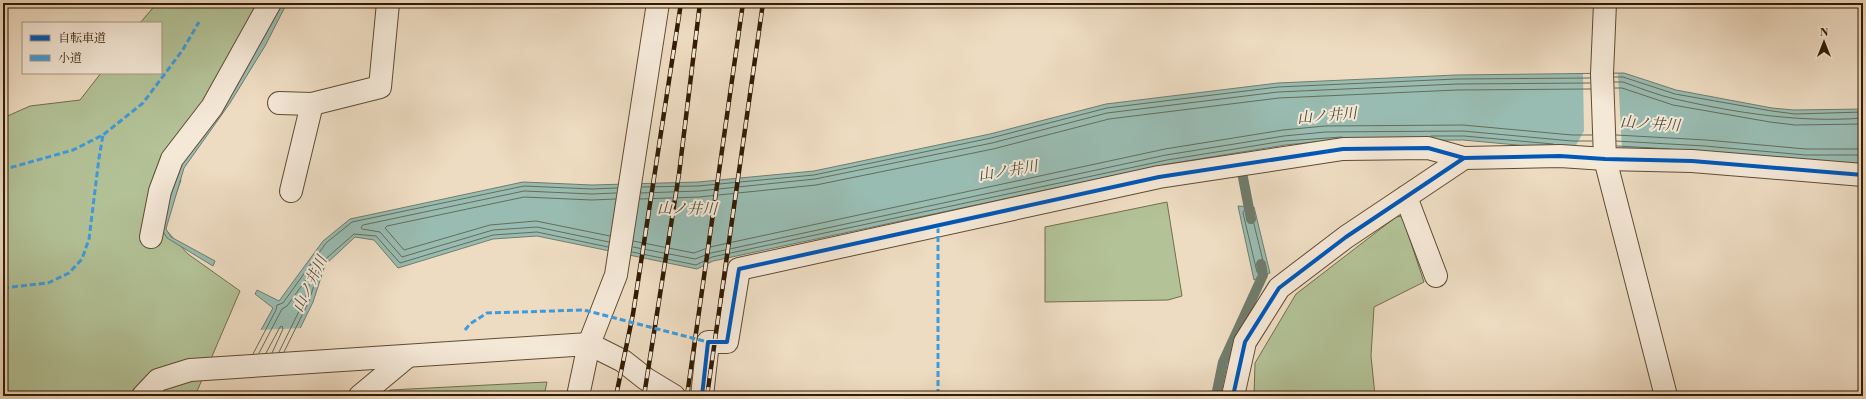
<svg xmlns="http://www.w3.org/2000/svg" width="1866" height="399" font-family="'Libre Bodoni','Noto Serif JP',serif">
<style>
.green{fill:#b3c297;stroke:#726e4d}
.water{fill:#99bcb2;stroke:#707c6c}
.pier{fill:#eedcc2}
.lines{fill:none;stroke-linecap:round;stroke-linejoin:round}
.shore{stroke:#666c5a;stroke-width:1}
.stream{stroke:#707c6c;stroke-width:10}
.minor-casing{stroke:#614b33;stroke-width:24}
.minor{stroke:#f4e8d7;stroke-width:22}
.rail-casing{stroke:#321b03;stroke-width:4.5}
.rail{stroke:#f4e8d7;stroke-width:3;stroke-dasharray:9;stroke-linecap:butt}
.quiet{stroke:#3e9bdd;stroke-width:3;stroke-dasharray:6 3;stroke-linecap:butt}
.cycleway-casing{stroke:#f4e8d7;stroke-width:6}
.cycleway{stroke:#0057b8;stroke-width:4}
.labels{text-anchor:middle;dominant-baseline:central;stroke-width:4;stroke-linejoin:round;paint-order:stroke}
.water-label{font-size:15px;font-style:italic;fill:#514b38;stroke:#f4e8d7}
</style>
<rect width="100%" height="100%" fill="#eedcc2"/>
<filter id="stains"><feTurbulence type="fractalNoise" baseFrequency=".005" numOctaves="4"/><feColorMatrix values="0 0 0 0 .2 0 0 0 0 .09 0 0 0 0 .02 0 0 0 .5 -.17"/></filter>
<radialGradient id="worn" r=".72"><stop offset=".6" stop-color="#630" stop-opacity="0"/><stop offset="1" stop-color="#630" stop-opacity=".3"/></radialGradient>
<g class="green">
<path d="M 157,3 L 267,3 L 166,162 L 181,180 L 164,228 L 188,254 L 240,291 L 195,396 L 3,396 L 3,118 L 30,106 L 80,100 L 101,73 L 161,73 L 161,23 L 140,23 Z"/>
<path d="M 1167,202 L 1182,296 L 1168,300 L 1045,302 L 1045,227 Z"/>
<path d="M 1402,216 L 1424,282 L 1374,307 L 1371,356 L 1375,396 L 1254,396 L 1255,363 L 1296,294 L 1396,217 Z"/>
<path d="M 547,382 L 544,396 L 380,396 L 390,390 Z"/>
</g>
<g class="water">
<path d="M 281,3 L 287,3 L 265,46 L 230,103 L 184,168 L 168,222 L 166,229 L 171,237 L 215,261 L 213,266 L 167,238 L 161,228 L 180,164 Z"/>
<path d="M 1624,73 L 1676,90 L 1772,108 L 1794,110 L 1863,109 L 1863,164 L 1805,164 L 1571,150 L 1463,140 L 1325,141 L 1285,145 L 1168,164 L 713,261 L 697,269 L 537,236 L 493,239 L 398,268 L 374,240 L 355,237 L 325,265 L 313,302 L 267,396 L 225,396 L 273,308 L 255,294 L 257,290 L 279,301 L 323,241 L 350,219 L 523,182 L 592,185 L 698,182 L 814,171 L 990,134 L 1106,104 L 1278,83 L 1456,75 Z"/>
<path d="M 1238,206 L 1254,207 L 1270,273 L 1254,280 Z"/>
</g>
<g class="pier">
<path d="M 1583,74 L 1618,74 L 1622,150 L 1574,149 L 1584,131 Z"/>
<path d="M 303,328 L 269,396 L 223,396 L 259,330 Z"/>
</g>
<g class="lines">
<g class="shore">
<path d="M 1614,77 L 1623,77 L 1675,94 L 1772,111 L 1795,114 L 1863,112"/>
<path d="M 1614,82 L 1623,82 C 1640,88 1657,95 1675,99 C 1737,113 1800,123 1863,118"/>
<path d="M 1615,88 L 1622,88 L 1673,105 L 1770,122 L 1795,125 L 1863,124"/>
<path d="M 1616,135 L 1706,140 L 1806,149 L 1863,149"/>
<path d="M 1431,136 L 1464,136 L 1553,144"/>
<path d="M 1616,141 L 1705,146 L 1805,155 L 1863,155"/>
<path d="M 1617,146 L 1671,149"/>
<path d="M 642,187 L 698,186 L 814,175 L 991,138 L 1107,108 L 1278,87 L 1456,79 L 1590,78"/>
<path d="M 641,193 L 699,191 L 815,179 L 992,143 L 1107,113 L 1278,92 L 1457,84 L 1590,83"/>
<path d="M 640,199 L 699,197 L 816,185 L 993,149 L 1109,119 L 1279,98 L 1457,90 L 1591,89"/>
<path d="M 1245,210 L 1251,212 L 1265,269 L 1259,273 L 1257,272 L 1243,213 Z"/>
<path d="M 610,236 L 536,221 L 490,225 L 404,250 L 385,228 L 387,226 L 524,197 L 592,200 L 616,199"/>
<path d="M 633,241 L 694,253 L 710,247 L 1165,149 L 1283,130 L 1325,126 L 1463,125 L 1572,135 L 1592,135"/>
<path d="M 609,242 L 537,227 L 493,230 L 402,257 L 380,232 L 362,229 L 361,227 L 363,225 L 524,191 L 592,194 L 616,193"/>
<path d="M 633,247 L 695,259 L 711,253 L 1166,155 L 1284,136 L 1325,132 L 1463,131 L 1572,141 L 1592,141"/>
<path d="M 632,252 L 696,265 L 712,257 L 1167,160 L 1284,141 L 1342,137"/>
<path d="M 284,352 L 309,301 L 321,263 L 354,234 L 376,236 L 400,263 L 493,235 L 537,232 L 608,247"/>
<path d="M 259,353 L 282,309 L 287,306 L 308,277 L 310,276 L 311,279 L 305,299 L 279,352"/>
<path d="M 266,353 L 280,327 L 282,326 L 283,329 L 272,353"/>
<path d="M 253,354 L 276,310 L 277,305 L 283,303 L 326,243 L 352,222 L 524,186 L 592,189 L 617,188"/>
</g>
<g class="stream">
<path d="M 1240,162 L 1251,219"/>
<path d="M 1216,396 L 1223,362 L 1263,275 L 1261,264"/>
</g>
<defs>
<g id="minor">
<path d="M 1605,3 L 1602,74 L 1605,159 L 1666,396"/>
<path d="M 279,103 L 312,104 L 380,87 L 388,3"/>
<path d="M 291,191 L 312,104"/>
<path d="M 1406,197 L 1436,276"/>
<path d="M 151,237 L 160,191 L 172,159 L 212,107 L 270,3"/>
<path d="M 143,396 L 158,380 L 190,370 L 589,344 L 623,361 L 646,379 L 674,396"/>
<path d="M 360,396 L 408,356"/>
<path d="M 578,396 L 589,344 L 616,275 L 658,3"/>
<path d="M 702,396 L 708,342 L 727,342 L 739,269 L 1159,177 L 1343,149 L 1428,148 L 1464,158"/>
<path d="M 1233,396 L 1245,342 L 1279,288 L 1346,237 L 1464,158 L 1560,156 L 1605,159 L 1692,161 L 1863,175"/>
</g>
</defs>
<use href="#minor" class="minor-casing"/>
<use href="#minor" class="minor"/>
<defs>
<g id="rail">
<path d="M 616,396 L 633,314 L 681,3"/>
<path d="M 644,396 L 679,174 L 700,3"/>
<path d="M 687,396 L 743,3"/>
<path d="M 707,396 L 763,3"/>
</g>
</defs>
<use href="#rail" class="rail-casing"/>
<use href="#rail" class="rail"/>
<g class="quiet">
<path d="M 3,172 L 9,168 L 73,150 L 103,135 L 143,103 L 182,51 L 199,22"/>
<path d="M 938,227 L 938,396"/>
<path d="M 3,288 L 48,283 L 69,273 L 82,259 L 89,239 L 99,158 L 103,135"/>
<path d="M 465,330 L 470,324 L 487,313 L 584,310 L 708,342"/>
</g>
<defs>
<g id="cycleway">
<path d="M 702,396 L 708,342 L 727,342 L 739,269 L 1159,177 L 1343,149 L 1428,148 L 1464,158"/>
<path d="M 1233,396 L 1245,342 L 1279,288 L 1346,237 L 1464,158 L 1560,156 L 1605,159 L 1692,161 L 1863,175"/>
</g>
</defs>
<use href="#cycleway" class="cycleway-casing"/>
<use href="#cycleway" class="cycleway"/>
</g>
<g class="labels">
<g class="water-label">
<text transform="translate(1327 116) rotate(-5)">山ノ井川</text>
<text transform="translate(1650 124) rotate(4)">山ノ井川</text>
<text transform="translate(1008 171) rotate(-9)">山ノ井川</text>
<text transform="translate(687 209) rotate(1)">山ノ井川</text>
<text transform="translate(310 284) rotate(-64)">山ノ井川</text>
</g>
</g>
<rect width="1866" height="399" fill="none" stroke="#eedcc2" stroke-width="16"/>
<rect x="4" y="4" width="1858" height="391" fill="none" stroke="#321b03" stroke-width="2"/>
<rect x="8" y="8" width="1850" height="383" fill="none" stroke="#321b03"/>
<rect x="22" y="22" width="140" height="52" fill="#f4e8d7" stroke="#a69682"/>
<rect x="30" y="35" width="20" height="6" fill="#0057b8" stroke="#a69682"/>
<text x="58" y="42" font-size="12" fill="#321b03">自転車道</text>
<rect x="30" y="55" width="20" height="6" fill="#3e9bdd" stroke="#a69682"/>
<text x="58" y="62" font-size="12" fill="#321b03">小道</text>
<g transform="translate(1824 42)" stroke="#f4e8d7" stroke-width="3" paint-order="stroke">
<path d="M0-3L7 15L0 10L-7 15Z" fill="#321b03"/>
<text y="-6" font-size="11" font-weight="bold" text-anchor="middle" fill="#321b03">N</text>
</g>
<rect width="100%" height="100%" filter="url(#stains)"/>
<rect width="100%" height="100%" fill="url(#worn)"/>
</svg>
